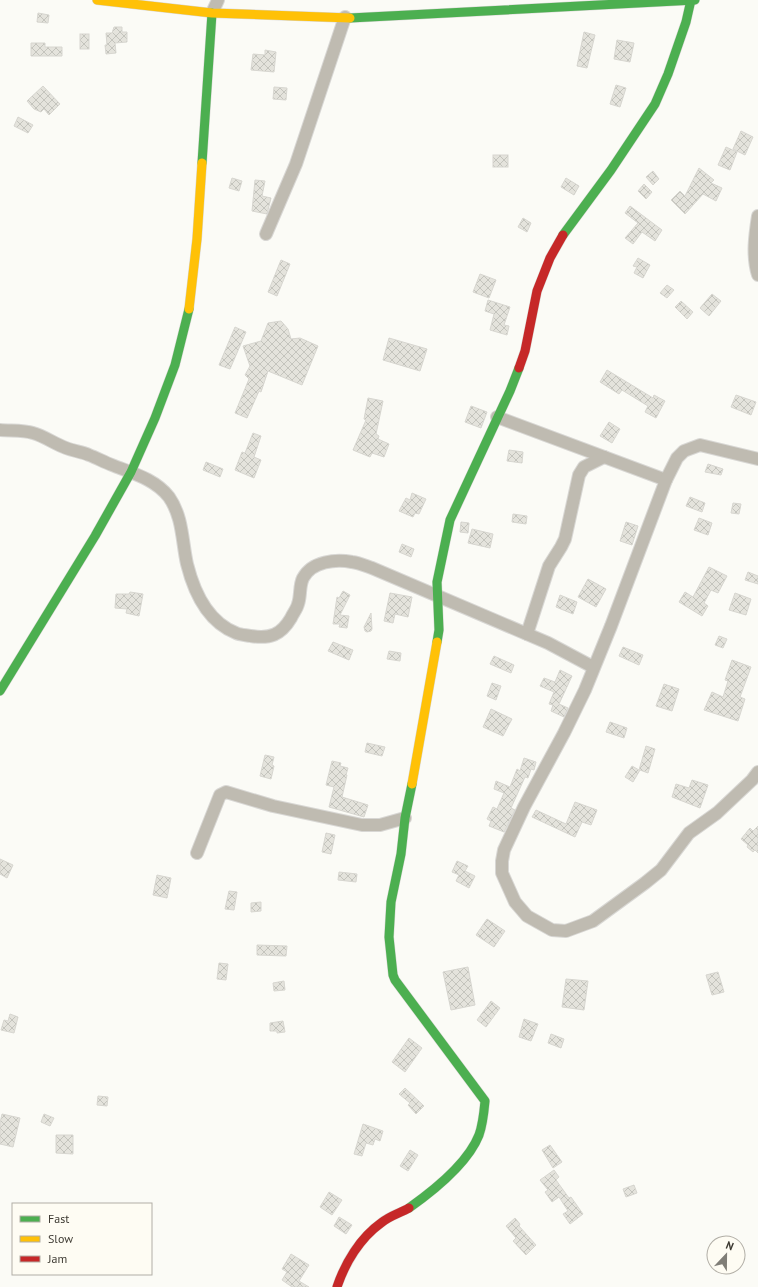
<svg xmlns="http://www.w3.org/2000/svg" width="758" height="1287" font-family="'PT Sans',sans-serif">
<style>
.building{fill:url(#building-cross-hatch);stroke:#d7d6d0}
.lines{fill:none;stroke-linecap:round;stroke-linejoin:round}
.street-casing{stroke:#d8d7d4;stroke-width:14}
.fast-casing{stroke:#d8d7d4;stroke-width:10}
.slow-casing{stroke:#d8d7d4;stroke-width:10}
.jam-casing{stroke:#d8d7d4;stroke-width:10}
.street{stroke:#bfbbb1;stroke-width:12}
.fast{stroke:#4caf50;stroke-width:9}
.slow{stroke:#ffc107;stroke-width:9}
.jam{stroke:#c62828;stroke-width:9}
</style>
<defs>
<pattern id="building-cross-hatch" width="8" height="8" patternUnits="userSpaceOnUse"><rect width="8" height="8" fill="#e4e3dc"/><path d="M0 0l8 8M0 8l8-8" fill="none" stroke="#c4c4bd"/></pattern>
</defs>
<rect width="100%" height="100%" fill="#fbfbf6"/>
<g class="building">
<path d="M 38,13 L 49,15 L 48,23 L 37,22 Z"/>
<path d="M 114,27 L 122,27 L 122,32 L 127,32 L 127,42 L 115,43 L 116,53 L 106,54 L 105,45 L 107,45 L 106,33 L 112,33 Z"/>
<path d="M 584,32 L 595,35 L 587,68 L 577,66 Z"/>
<rect x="80" y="34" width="9" height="15"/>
<path d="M 617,40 L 634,43 L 630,62 L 614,59 Z"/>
<path d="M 31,43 L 45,43 L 45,47 L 62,47 L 62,56 L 31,56 Z"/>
<path d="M 265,50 L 276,52 L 274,72 L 251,70 L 253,54 L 265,55 Z"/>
<path d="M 616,85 L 626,88 L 620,107 L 610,104 Z"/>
<path d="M 43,86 L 60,104 L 49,115 L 44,109 L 41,112 L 34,109 L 27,101 Z"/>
<path d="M 274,87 L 287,88 L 286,100 L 273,99 Z"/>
<path d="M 18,117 L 33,125 L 28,133 L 14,126 Z"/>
<path d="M 741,131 L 753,137 L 745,155 L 733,149 Z"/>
<path d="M 726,147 L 737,152 L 730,170 L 718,165 Z"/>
<rect x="493" y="155" width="15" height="12"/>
<path d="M 699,168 L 714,180 L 711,183 L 722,188 L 716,201 L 703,194 L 685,214 L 671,200 L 680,191 L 685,196 Z"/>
<path d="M 653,171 L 659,179 L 653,185 L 646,177 Z"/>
<path d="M 232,178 L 242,181 L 239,191 L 229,188 Z"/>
<path d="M 566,178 L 579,186 L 574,195 L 561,187 Z"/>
<path d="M 255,180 L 265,181 L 262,196 L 271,198 L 267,214 L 252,211 Z"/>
<path d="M 644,184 L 652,192 L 646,199 L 638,191 Z"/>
<path d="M 630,206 L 662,230 L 655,241 L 642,232 L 633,244 L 625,238 L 638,223 L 625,213 Z"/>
<path d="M 523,218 L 531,223 L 527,232 L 518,227 Z"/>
<path d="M 638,258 L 650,265 L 643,278 L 634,273 L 637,267 L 633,266 Z"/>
<path d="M 281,260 L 290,264 L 277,296 L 268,292 Z"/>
<path d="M 480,274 L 496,280 L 489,298 L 473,292 Z"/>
<path d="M 667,285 L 674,290 L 667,298 L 660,293 Z"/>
<path d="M 712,294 L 721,301 L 709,316 L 700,308 Z"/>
<path d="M 488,300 L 510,307 L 504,325 L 509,326 L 507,335 L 490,330 L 494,314 L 485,311 Z"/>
<path d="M 681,301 L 693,312 L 687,319 L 675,307 Z"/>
<path d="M 281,321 L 288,329 L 291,339 L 300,338 L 318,346 L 302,385 L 268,371 L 261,392 L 259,391 L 247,418 L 235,413 L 249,379 L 245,375 L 250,366 L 243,346 L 261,341 L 268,323 Z"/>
<path d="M 235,327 L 246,332 L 230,369 L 219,365 Z"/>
<path d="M 389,338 L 427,349 L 420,371 L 383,360 Z"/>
<path d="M 607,370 L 653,398 L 654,395 L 665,401 L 656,418 L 645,412 L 648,406 L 622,390 L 619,394 L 600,382 Z"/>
<path d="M 736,395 L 756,402 L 751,415 L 731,407 Z"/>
<path d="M 368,398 L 383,401 L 376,434 L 379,436 L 378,439 L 389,444 L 384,457 L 372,453 L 370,457 L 353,450 L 366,420 L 364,419 Z"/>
<path d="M 471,406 L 487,412 L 481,428 L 465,422 Z"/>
<path d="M 609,422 L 620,429 L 612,443 L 600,436 Z"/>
<path d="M 253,433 L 261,436 L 254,457 L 261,460 L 254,478 L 235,470 L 242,452 L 245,453 Z"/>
<path d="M 509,450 L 523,452 L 522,463 L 507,461 Z"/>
<path d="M 206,462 L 223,469 L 220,477 L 203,470 Z"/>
<path d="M 708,464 L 723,469 L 721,475 L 705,472 Z"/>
<path d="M 412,493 L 426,499 L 419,514 L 415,513 L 413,517 L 399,511 L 406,498 L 410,500 Z"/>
<path d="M 690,497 L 705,503 L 702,512 L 686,506 Z"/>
<path d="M 733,503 L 741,504 L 739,514 L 731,513 Z"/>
<path d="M 513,514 L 527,516 L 526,524 L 512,522 Z"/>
<path d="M 699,518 L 712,523 L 708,535 L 694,530 Z"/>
<path d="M 461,522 L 469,523 L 468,533 L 460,532 Z"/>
<path d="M 626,522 L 638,526 L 632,545 L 620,541 Z"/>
<path d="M 472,529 L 493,534 L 490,548 L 468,543 Z"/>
<path d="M 402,544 L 414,549 L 411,557 L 399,552 Z"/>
<path d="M 709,567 L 727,576 L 718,593 L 711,590 L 704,603 L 708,606 L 702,616 L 679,602 L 685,592 L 693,597 Z"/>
<path d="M 748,572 L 758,576 L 758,584 L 745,580 Z"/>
<path d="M 588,579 L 606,589 L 596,607 L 578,597 Z"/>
<path d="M 343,591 L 350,595 L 340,615 L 349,616 L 347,628 L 339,627 L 340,624 L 333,624 L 337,597 L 339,598 Z"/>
<path d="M 130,592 L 143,594 L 139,616 L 126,613 L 127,609 L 115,608 L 116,594 L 129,594 Z"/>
<path d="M 390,593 L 412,597 L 408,617 L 395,614 L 393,623 L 384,621 Z"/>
<path d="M 735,593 L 751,599 L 746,615 L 729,610 Z"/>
<path d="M 560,595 L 577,602 L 573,614 L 556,607 Z"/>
<path d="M 371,613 L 372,629 L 371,631 L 367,632 L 365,631 L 364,627 Z"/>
<path d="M 719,636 L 727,639 L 723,648 L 715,645 Z"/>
<path d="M 333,642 L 353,650 L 349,660 L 328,651 Z"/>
<path d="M 623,647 L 643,655 L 639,665 L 619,656 Z"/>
<path d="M 389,651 L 401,653 L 400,661 L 387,659 Z"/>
<path d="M 494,656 L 514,665 L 511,673 L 490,664 Z"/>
<path d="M 732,660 L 751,667 L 740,697 L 745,699 L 738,721 L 704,710 L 712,692 L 723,697 L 728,681 L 725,680 Z"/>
<path d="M 560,670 L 572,676 L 559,704 L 568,708 L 564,717 L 551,711 L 553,705 L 549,704 L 554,692 L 540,686 L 544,678 L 555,682 Z"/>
<path d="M 492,683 L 501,686 L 496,700 L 487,696 Z"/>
<path d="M 664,684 L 679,689 L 672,711 L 656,706 Z"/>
<path d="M 491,709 L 512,719 L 503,736 L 483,727 Z"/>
<path d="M 610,722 L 627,728 L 624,738 L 606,732 Z"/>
<path d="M 367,743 L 385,747 L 382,756 L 365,752 Z"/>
<path d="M 646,746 L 655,749 L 648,773 L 640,770 L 633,782 L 625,777 L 632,766 L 639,770 Z"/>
<path d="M 265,755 L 274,757 L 272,765 L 274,766 L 271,779 L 260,776 Z"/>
<path d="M 524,758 L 536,762 L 534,770 L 531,769 L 528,778 L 525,777 L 511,808 L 515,810 L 504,832 L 489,826 L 491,821 L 487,819 L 493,807 L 497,809 L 504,793 L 494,789 L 496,781 L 510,787 L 517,769 L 520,771 Z"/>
<path d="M 332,761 L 341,763 L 340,766 L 348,768 L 346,775 L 347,775 L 342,797 L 368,805 L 364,817 L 329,807 L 334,787 L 326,785 Z"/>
<path d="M 692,780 L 708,785 L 700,808 L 672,797 L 676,784 L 689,788 Z"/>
<path d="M 575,802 L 597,810 L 591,825 L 582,822 L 575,837 L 532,817 L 536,810 L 566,824 Z"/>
<path d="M 758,826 L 758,853 L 755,850 L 753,852 L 747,847 L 748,845 L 741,839 L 750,828 L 753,831 Z"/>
<path d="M 326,833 L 335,835 L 331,854 L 322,852 Z"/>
<path d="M 0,859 L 13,865 L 7,878 L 0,874 Z"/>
<path d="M 457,861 L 468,866 L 465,871 L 475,876 L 469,888 L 456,881 L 459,875 L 452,872 Z"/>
<path d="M 339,872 L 357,874 L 356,882 L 338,880 Z"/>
<path d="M 157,875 L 171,878 L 167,898 L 153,895 Z"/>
<path d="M 229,891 L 237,892 L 234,910 L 225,909 Z"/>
<path d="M 261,902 L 261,911 L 251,912 L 251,903 Z"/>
<path d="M 487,919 L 505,931 L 494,947 L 476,935 Z"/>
<path d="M 257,945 L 287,946 L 286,956 L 257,955 Z"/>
<path d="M 219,963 L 228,964 L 226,980 L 217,979 Z"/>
<path d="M 468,967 L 475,1005 L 451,1010 L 443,972 Z"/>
<path d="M 718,972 L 724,992 L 712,995 L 706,975 Z"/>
<path d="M 566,979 L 588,981 L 584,1010 L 562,1007 Z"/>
<path d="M 284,981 L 285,990 L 274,991 L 273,983 Z"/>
<path d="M 491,1001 L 500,1008 L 486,1027 L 477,1020 Z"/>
<path d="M 10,1014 L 18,1017 L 14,1033 L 1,1030 L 4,1020 L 8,1021 Z"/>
<path d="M 524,1019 L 538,1024 L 531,1041 L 519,1037 Z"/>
<path d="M 283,1021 L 285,1032 L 277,1033 L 277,1031 L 270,1031 L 270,1023 Z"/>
<path d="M 551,1034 L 564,1039 L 561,1048 L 548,1043 Z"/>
<path d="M 409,1038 L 422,1048 L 405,1072 L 392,1062 Z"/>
<path d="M 405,1088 L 424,1106 L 416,1114 L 408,1105 L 410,1103 L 399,1094 Z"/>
<path d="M 98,1096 L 108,1097 L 107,1106 L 97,1105 Z"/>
<path d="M 2,1114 L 20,1118 L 13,1147 L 0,1144 L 0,1123 Z"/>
<path d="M 44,1114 L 54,1118 L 50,1126 L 41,1122 Z"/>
<path d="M 363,1124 L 383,1131 L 380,1141 L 375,1139 L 373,1145 L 366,1143 L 362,1156 L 354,1154 Z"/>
<path d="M 56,1135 L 73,1135 L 73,1154 L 56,1153 Z"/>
<path d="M 550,1145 L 562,1162 L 553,1168 L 542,1150 Z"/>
<path d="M 410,1150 L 418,1155 L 408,1171 L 400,1166 Z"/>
<path d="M 554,1170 L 559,1177 L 556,1180 L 569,1198 L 571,1197 L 583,1214 L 570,1224 L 563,1214 L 568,1211 L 559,1197 L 552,1202 L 545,1192 L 548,1190 L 540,1180 Z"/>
<path d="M 634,1185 L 637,1193 L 626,1197 L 623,1189 Z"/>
<path d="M 329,1192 L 342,1200 L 332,1215 L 320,1207 Z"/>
<path d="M 339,1217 L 352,1225 L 346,1234 L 334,1226 Z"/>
<path d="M 515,1218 L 520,1224 L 519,1226 L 536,1245 L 526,1255 L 513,1241 L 516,1238 L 506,1226 Z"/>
<path d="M 291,1254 L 309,1265 L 299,1281 L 309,1287 L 292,1287 L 282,1280 L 287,1272 L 282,1269 Z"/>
</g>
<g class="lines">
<defs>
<g id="street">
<path d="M 212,13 L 218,0"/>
<path d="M 758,216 C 755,235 752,256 758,275"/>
<path d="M 266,234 L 296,164 L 345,17"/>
<path d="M 497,417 L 666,480"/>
<path d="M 0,430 C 11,431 23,430 33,433 C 44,436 55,444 66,448 C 74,451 82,452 89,455 C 97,458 104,462 112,465 C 132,473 155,479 169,497 C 183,517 182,542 187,564 C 194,592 208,622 236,633 C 240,635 246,635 251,636 C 270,639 281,635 291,618 C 293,613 297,609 298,604 C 301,596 299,586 303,578 C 312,561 336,559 352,562 C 359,563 366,566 372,568 L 548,643 L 593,667"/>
<path d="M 758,459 L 700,445 L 684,451 L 677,458 L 666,480 L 611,626 L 585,690 L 564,733 L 524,807 L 504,850 L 502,861 L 502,873 L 515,902 L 527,916 L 552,930 L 566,931 L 593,921 L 645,883 L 661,870 L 689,833 L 717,813 L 752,780 L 758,772"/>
<path d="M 527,634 L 549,566 L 561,547 L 565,539 L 579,475 L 584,467 L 604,457"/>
<path d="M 197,853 L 220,795 L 226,792 L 273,806 L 362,825 L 380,825 L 405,818"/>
</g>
<g id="fast">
<path d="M 350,18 L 695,0"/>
<path d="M 202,163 L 212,13"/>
<path d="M 563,235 L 611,170 L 655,104 L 668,74 L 686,22 L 691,0"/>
<path d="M 437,642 L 439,630 L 437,582 L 450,520 L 510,391 L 519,368"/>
<path d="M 0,691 L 95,536 L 131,472 L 155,418 L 175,365 L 189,309"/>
<path d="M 409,1208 C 433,1191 468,1163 479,1135 C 483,1124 484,1112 485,1101 L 395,980 L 393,975 L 389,937 L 391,902 L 401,854 L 405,818 L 412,784"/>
</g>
<g id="slow">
<path d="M 97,0 L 212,13 L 350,18"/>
<path d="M 189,309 L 197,239 L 202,163"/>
<path d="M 412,784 L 437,642"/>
</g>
<g id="jam">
<path d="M 519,368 L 525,351 L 537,291 L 550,258 L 563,235"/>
<path d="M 337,1287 C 345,1263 360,1238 381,1223 C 389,1216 400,1213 409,1208"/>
</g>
</defs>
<use href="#street" class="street-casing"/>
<use href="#fast" class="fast-casing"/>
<use href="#slow" class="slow-casing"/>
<use href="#jam" class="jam-casing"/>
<use href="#street" class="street"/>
<use href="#fast" class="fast"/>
<use href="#slow" class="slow"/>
<use href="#jam" class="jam"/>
</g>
<rect x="12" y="1203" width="140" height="72" fill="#fefcf3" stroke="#b1aea6"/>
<rect x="20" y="1216" width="20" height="6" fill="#4caf50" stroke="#b1aea6"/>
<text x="48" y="1223" font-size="12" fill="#3d3a32">Fast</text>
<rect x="20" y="1236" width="20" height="6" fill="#ffc107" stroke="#b1aea6"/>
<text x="48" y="1243" font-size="12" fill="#3d3a32">Slow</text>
<rect x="20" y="1256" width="20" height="6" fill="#c62828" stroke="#b1aea6"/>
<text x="48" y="1263" font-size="12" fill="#3d3a32">Jam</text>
<g transform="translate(726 1255) rotate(22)"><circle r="19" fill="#fefcf3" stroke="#b1aea6"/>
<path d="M0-3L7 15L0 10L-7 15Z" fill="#807e77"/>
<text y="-6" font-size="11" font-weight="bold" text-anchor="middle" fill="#3d3a32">N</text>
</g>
</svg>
